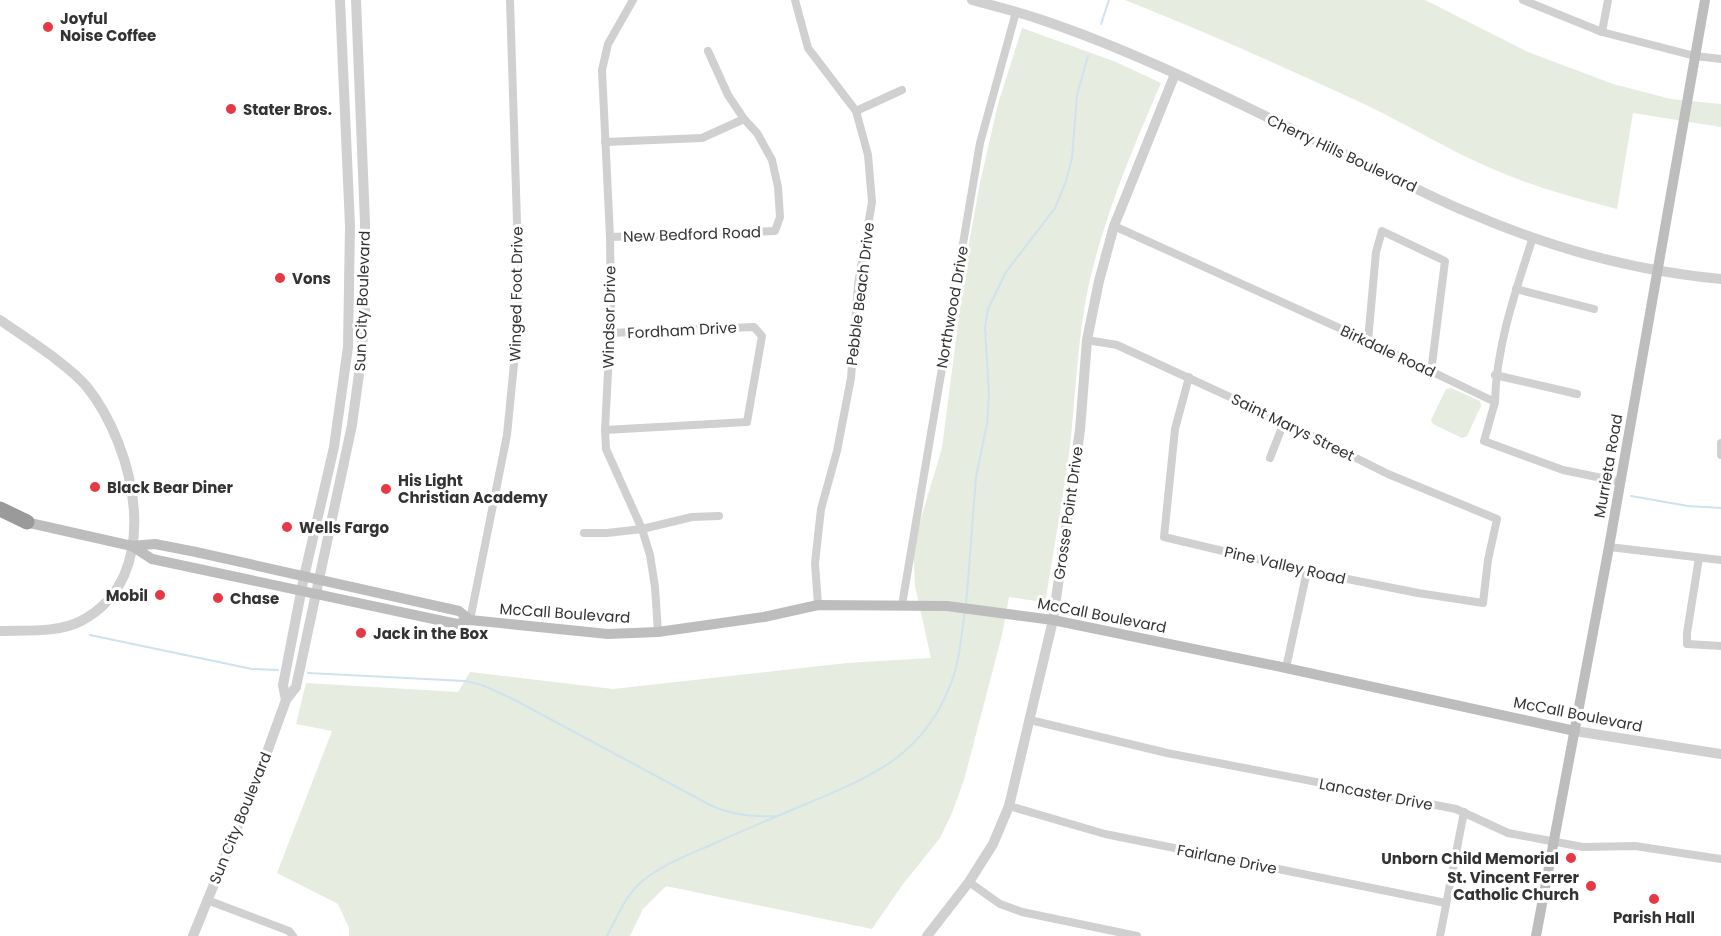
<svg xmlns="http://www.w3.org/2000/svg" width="1721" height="936" font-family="Poppins,sans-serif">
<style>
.green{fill:#e6ecdf}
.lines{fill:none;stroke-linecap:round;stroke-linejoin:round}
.stream{stroke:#cfe2ee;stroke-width:2}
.minor{stroke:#d0d0d0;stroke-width:8}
.tertiary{stroke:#d0d0d0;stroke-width:10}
.secondary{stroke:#bdbdbd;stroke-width:10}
.motorway{stroke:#9a9a9a;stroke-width:15}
.poi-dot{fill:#e63946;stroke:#fff;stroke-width:2}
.labels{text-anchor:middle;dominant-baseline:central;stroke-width:6;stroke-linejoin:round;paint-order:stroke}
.poi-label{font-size:15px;font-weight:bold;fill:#333;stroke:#fff;text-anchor:start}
.street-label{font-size:15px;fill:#333;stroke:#fff}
</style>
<rect width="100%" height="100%" fill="#fff"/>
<g class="green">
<path d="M 1125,0 L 1425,0 L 1528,52 L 1613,84 L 1671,99 L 1721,104 L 1721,127 L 1633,113 L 1617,209 C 1576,198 1534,187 1495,170 C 1450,151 1408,125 1364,104 C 1286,68 1206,32 1125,0 Z"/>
<path d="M 1022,28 L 1116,62 L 1161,83 C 1132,150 1104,216 1088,288 C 1078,338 1076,387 1071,437 C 1065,491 1054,545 1046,598 L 1042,602 L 1009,597 L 1002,635 L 964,780 L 952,813 L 940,838 L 903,884 L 872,929 L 666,886 L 643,909 L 630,936 L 349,936 L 349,928 L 338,904 L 277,873 L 332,731 L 296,724 L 306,683 L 458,692 L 470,672 L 613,689 L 847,663 L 931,658 L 915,586 L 913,545 L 942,448 L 967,254 L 980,183 L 998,104 Z"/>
<path d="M 1451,388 L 1480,401 L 1481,406 L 1467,436 L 1462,438 L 1433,424 L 1431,420 L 1446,389 Z"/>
</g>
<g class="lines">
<g class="stream">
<path d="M 1101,24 L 1109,0"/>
<path d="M 1603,490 L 1605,490"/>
<path d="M 1631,496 L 1688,506 L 1721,508"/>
<path d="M 966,606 L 976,477 L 987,424 L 989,395 L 985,328 L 988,309 L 1006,272 L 1055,208 L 1066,181 L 1072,158 L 1077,95 L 1088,56"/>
<path d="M 90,635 L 252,669 L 278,670"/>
<path d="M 308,673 L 465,681 L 482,685 L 511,698 L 712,806 C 732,815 752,817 774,816"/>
<path d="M 607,936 C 616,919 624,899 638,885 C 658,866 688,855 713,844 C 744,830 775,817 806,804 C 872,776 924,756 951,683 C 960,661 961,635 965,611"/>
</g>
<g class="minor">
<path d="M 633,0 L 608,44 L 602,70 L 610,237 L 611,314 L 605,430 L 606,449 L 642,529 L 650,555 L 655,587 L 658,632"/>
<path d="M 795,0 L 808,48 L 856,111 L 868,155 L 872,202 L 858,284 L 851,378 L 837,451 L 821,509 L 815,563 L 818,605"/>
<path d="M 1523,0 L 1602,32 L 1695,56 L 1721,59"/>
<path d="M 1602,32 L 1608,0"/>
<path d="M 856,111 L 902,90"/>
<path d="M 605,142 L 702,138 L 744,119"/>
<path d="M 1114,226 L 1368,341 L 1495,402 L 1484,441 L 1563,470 L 1621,482"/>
<path d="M 610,237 L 775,231 L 780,217 L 778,187 L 772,160 L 757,133 L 744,119 L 728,95 L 708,51"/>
<path d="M 1516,289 L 1594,309"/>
<path d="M 1087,340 L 1117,345 L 1284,422 L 1388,474 L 1497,519 L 1488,560 L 1483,603 L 1418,593 L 1307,571 L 1164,537 L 1175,429 L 1189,377"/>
<path d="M 1368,341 L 1376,252 L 1382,231 L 1445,261 L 1431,372"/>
<path d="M 1495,375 L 1577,394"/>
<path d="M 1495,402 C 1496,346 1516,290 1533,237"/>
<path d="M 605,430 L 747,422 L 762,336 L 754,327 L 609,333"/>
<path d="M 1721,443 L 1721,455"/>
<path d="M 1270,458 L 1284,422"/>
<path d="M 584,533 L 607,533 L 642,529 L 692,517 L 719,516"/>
<path d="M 1609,547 L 1721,560"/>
<path d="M 1699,558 L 1687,633 L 1687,644 L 1721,646"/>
<path d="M 902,605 L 980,143 L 1016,12"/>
<path d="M 470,620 L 507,435 L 517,333 L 519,285 L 510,0"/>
<path d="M 1286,668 L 1307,571"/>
<path d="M 1030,720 L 1167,753 L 1456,809 L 1508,833 L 1540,839 L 1583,847 L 1635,846 L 1721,859"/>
<path d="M 1009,806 L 1105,834 L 1446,903"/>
<path d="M 969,882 L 1000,904 L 1022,912 L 1137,936"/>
<path d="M 207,900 L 289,931 L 293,936"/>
<path d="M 1440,936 L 1464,812"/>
</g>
<g class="tertiary">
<path d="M 972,0 C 995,6 1019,12 1042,20 C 1152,57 1256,113 1361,162 C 1398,179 1434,199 1472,214 C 1551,248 1635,271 1721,279"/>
<path d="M 0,320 C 24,337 69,365 87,387 C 135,447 166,577 81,621 C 58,633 26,630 0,631"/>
<path d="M 286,700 L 283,685 L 304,577 L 334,447 L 348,347 L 350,226 L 340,0"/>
<path d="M 1575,731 L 1721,754"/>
<path d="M 193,936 L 262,766 L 286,700 L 296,687 L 352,425 L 361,359 L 365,309 L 365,223 L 356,0"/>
<path d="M 927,936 L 969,882 L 993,844 L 1009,806 L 1053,620 L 1080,430 L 1087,340 L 1099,281 L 1114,226 L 1175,74"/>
</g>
<g class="secondary">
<path d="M 21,521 L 132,546 L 155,544 L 196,552 L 459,611 L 470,620"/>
<path d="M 132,546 L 152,559 L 457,624 L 470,620 L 608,634 L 658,632 L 764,617 L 818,605 L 947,606 L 1053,620 L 1286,668 L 1575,731"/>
<path d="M 1536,936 L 1609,547 L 1705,0"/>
</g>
<path class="motorway" d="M 0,509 L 27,522"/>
</g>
<g class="poi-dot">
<circle cx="48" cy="27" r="6"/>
<circle cx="231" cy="109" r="6"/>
<circle cx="280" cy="278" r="6"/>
<circle cx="95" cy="487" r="6"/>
<circle cx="386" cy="489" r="6"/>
<circle cx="287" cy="527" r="6"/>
<circle cx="160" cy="595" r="6"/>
<circle cx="218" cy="598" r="6"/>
<circle cx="361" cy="633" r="6"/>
<circle cx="1571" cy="858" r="6"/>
<circle cx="1591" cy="886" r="6"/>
<circle cx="1654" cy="899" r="6"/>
</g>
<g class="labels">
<g class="poi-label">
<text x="60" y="18">Joyful<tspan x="60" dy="17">Noise Coffee</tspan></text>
<text x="243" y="109">Stater Bros.</text>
<text x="292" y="278">Vons</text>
<text x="398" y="480">His Light<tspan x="398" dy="17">Christian Academy</tspan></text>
<text x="107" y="487">Black Bear Diner</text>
<text x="299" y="527">Wells Fargo</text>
<text x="148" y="595" text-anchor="end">Mobil</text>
<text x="230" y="598">Chase</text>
<text x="373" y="633">Jack in the Box</text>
<text x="1559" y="858" text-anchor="end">Unborn Child Memorial</text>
<text x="1579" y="877" text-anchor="end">St. Vincent Ferrer<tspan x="1579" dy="17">Catholic Church</tspan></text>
<text x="1654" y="917" text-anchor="middle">Parish Hall</text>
</g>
<g class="street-label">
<text transform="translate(1342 153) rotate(25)">Cherry Hills Boulevard</text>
<text transform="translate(692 234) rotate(-2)">New Bedford Road</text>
<text transform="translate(516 294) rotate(-89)">Winged Foot Drive</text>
<text transform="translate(860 294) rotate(-83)">Pebble Beach Drive</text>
<text transform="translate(362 301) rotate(-88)">Sun City Boulevard</text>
<text transform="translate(952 307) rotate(-80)">Northwood Drive</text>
<text transform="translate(609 317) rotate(-89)">Windsor Drive</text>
<text transform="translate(682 330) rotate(-3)">Fordham Drive</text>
<text transform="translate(1388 351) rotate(25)">Birkdale Road</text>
<text transform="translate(1293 427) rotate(26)">Saint Marys Street</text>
<text transform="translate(1608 466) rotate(-80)">Murrieta Road</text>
<text transform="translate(1068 513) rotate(-82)">Grosse Point Drive</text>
<text transform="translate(1285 565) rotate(13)">Pine Valley Road</text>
<text transform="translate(565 613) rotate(4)">McCall Boulevard</text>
<text transform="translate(1102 615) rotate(11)">McCall Boulevard</text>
<text transform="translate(1578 714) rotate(11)">McCall Boulevard</text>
<text transform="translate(1376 794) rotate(11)">Lancaster Drive</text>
<text transform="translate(240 818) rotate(-68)">Sun City Boulevard</text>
<text transform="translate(1227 859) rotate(11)">Fairlane Drive</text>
</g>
</g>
</svg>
